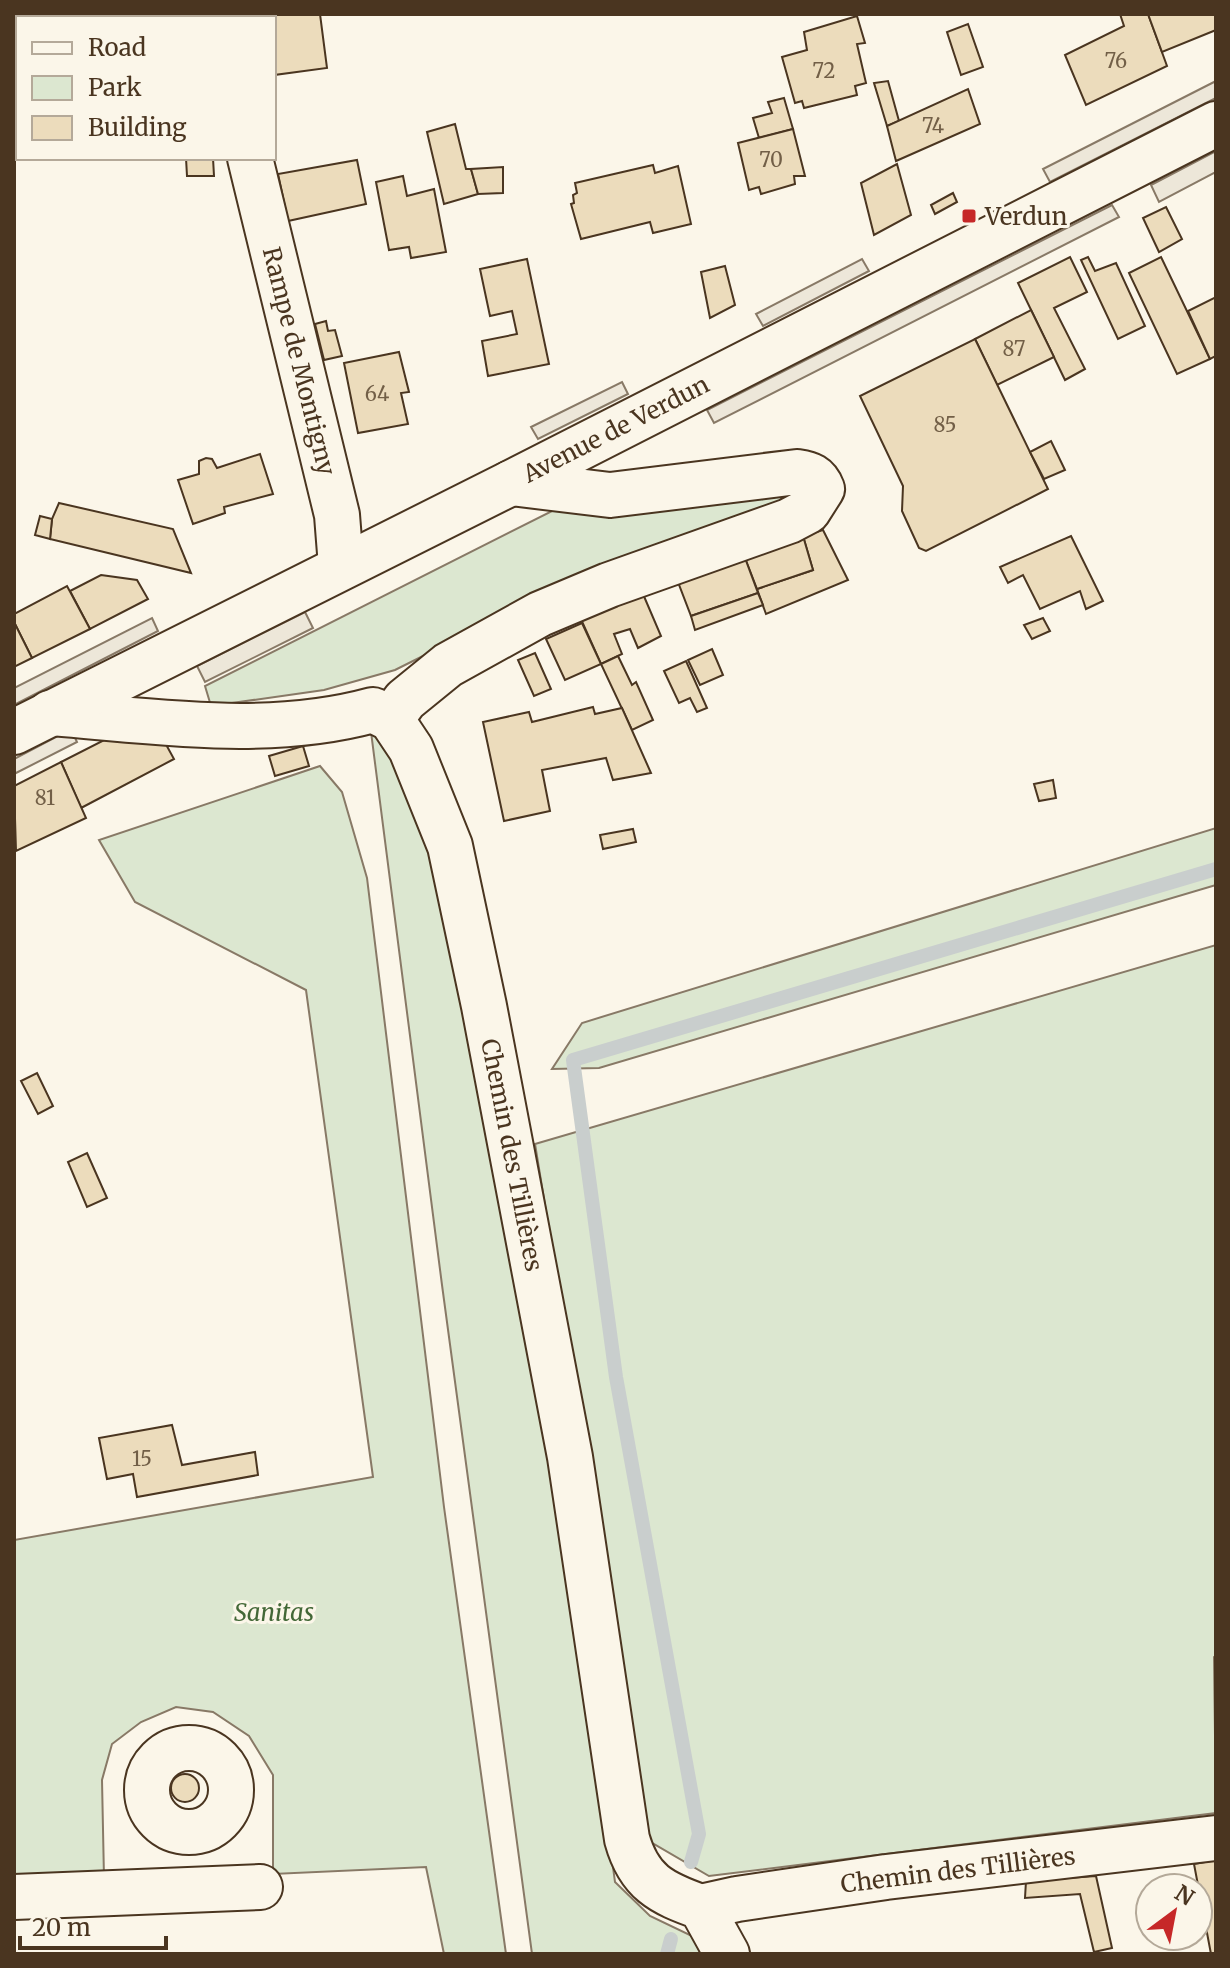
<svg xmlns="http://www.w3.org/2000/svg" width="1230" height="1968" font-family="Merriweather,serif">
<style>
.green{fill:#dce7d0;stroke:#887966;stroke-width:2}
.parking{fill:#ede7d9;stroke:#887966;stroke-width:2}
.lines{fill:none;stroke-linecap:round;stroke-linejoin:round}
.stream{stroke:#c9cecd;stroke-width:14}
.building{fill:#ecdcbc;stroke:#4a3520;stroke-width:2}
.minor-casing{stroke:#4a3520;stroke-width:48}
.primary-casing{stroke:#4a3520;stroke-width:48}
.minor{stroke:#fbf6e9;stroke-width:44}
.primary{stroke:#fbf6e9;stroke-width:44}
.poi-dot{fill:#c62828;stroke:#fbf6e9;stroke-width:3}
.labels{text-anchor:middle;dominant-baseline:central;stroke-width:6;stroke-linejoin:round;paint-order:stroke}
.number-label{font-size:20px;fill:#725f47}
.poi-label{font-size:24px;fill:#4a3520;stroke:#fbf6e9;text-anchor:start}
.street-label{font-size:24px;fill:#4a3520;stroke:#fbf6e9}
.park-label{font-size:24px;font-style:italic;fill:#436837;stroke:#fbf6e9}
</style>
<rect width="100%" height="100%" fill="#fbf6e9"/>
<g class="green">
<path d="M 796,489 L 785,501 L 471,632 L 395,670 L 324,690 L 211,706 L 205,686 L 558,508 Z"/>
<path d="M 370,724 L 392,740 L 433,854 L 569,1541 L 615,1882 L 650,1916 L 692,1936 L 701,1954 L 532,1954 L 442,1285 Z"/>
<path d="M 320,766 L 342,792 L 367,878 L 444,1507 L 506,1954 L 444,1954 L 426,1867 L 273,1874 L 273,1775 L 249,1736 L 213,1712 L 176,1707 L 141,1722 L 112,1744 L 102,1780 L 104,1878 L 14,1881 L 14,1540 L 373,1477 L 306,990 L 135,902 L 99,840 Z"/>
<path d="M 1216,828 L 1216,885 L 599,1068 L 552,1069 L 582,1023 Z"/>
<path d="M 1216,945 L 1216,1656 L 1214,1657 L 1216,1813 L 709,1876 L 649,1841 L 535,1144 Z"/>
</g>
<g class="parking">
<path d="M 1216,81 L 1216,98 L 1050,182 L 1043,169 Z"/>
<path d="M 1216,151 L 1216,172 L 1159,202 L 1151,185 Z"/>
<path d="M 1112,205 L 1119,217 L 714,423 L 707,410 Z"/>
<path d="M 862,259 L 869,271 L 763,326 L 756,314 Z"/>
<path d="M 622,382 L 628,394 L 538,439 L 531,427 Z"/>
<path d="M 305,612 L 313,628 L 205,682 L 197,666 Z"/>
<path d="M 152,618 L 158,631 L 14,705 L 14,688 Z"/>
<path d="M 71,729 L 77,742 L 14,774 L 14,759 Z"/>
</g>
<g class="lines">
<g class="stream">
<path d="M 691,1862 L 699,1834 L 616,1377 L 573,1060 L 1216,869"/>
<path d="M 667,1954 L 671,1939"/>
</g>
</g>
<g class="building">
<path d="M 259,14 L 320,14 L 327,68 L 274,75 L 274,18 L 259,18 Z"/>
<path d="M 1120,14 L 1148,14 L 1167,66 L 1086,105 L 1065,55 L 1124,26 Z"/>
<path d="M 1148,14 L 1216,14 L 1216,30 L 1162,52 Z"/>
<path d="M 857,16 L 865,43 L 857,44 L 866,83 L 855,86 L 857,95 L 804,108 L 802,101 L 795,103 L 782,57 L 807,50 L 804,32 Z"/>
<path d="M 968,24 L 983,67 L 961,75 L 947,32 Z"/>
<path d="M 888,81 L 899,121 L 887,126 L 874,83 Z"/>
<path d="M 968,89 L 980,124 L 896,161 L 887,126 Z"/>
<path d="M 784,98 L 793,129 L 759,138 L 753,118 L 772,113 L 768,102 Z"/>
<path d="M 455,124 L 466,169 L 471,169 L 478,194 L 444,204 L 427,132 Z"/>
<path d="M 793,129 L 805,176 L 794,176 L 795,184 L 761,194 L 759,187 L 749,190 L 738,143 Z"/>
<path d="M 186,158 L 213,158 L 214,176 L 187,176 Z"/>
<path d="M 357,160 L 366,204 L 288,221 L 278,174 Z"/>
<path d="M 897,164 L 911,215 L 874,235 L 861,183 Z"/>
<path d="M 653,165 L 655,173 L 678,166 L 691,224 L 653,233 L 650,222 L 581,239 L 571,204 L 574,203 L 573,195 L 577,193 L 575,183 Z"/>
<path d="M 503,167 L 503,193 L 478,194 L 471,169 Z"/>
<path d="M 403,176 L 407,196 L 434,189 L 446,252 L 411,258 L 409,247 L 389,250 L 376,182 Z"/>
<path d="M 953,193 L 957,202 L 935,214 L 931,205 Z"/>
<path d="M 1166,207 L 1182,239 L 1159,252 L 1143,218 Z"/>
<path d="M 1070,257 L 1087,292 L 1054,308 L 1085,369 L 1065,380 L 1018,283 Z"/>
<path d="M 1088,257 L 1095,271 L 1116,263 L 1145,326 L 1118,339 L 1081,260 Z"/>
<path d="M 1161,257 L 1210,359 L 1177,374 L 1129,273 Z"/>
<path d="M 527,259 L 549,364 L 488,376 L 482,341 L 517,334 L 512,311 L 490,316 L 480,269 Z"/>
<path d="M 725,266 L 735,305 L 710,318 L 701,272 Z"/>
<path d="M 1216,297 L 1216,356 L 1210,359 L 1188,311 Z"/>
<path d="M 1031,310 L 1054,357 L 997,385 L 975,339 Z"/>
<path d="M 326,321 L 328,331 L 335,330 L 342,356 L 324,360 L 315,324 Z"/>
<path d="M 975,339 L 1048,489 L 926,551 L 919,548 L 902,511 L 903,486 L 860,396 Z"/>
<path d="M 399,352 L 409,392 L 401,393 L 408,424 L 358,433 L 344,363 Z"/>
<path d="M 1051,441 L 1065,470 L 1044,479 L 1030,452 Z"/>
<path d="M 260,454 L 273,494 L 224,507 L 225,513 L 193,524 L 178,480 L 199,474 L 199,461 L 206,458 L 212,459 L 217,468 Z"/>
<path d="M 59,503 L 173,529 L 191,573 L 50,539 L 52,519 Z"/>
<path d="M 40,516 L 52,519 L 50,539 L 35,535 Z"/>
<path d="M 823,530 L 848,580 L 766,614 L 757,589 L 813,570 L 803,536 Z"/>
<path d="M 803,536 L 813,570 L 757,589 L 745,558 Z"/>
<path d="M 1071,536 L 1103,601 L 1086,609 L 1080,591 L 1040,609 L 1023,575 L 1008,583 L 1000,567 Z"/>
<path d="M 745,558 L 758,593 L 691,616 L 678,582 Z"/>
<path d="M 101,575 L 137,580 L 148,599 L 90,629 L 70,591 Z"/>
<path d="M 67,586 L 90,629 L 32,658 L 14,622 L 14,614 Z"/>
<path d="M 758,593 L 763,605 L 695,630 L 691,616 Z"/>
<path d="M 643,594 L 661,636 L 638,648 L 630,629 L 614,634 L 622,654 L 601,664 L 580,617 Z"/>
<path d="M 1043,618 L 1050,631 L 1032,639 L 1024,625 Z"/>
<path d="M 14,622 L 32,658 L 14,667 Z"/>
<path d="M 582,623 L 601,664 L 565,680 L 546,639 Z"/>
<path d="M 712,649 L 723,675 L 700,685 L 688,660 Z"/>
<path d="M 535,653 L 551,689 L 534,696 L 518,660 Z"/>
<path d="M 618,656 L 632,685 L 636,682 L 653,720 L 632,730 L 601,664 Z"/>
<path d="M 686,661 L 707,708 L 697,712 L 690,698 L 679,703 L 664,671 Z"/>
<path d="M 593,707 L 595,714 L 622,708 L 651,773 L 613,780 L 606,758 L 542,770 L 550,811 L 504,821 L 483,722 L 529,712 L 532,722 Z"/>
<path d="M 114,735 L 163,739 L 174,759 L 81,808 L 61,762 Z"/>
<path d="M 303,746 L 309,766 L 275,776 L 269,756 Z"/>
<path d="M 61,762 L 86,818 L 16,851 L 14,786 Z"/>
<path d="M 1053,780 L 1056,798 L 1039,801 L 1034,784 Z"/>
<path d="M 633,829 L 636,842 L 603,849 L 600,835 Z"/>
<path d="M 37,1073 L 53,1106 L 38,1114 L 21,1081 Z"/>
<path d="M 87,1153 L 107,1198 L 87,1207 L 68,1162 Z"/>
<path d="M 172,1425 L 182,1465 L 255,1452 L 258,1475 L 137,1497 L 133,1474 L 107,1479 L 99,1438 Z"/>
<circle cx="185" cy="1788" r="14"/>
<path d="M 1216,1860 L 1216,1954 L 1211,1954 L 1194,1864 Z"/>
<path d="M 1096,1876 L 1112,1948 L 1094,1952 L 1080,1894 L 1025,1898 L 1026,1881 Z"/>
</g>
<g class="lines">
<defs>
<g id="minor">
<path d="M 223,14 L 223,18"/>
<path d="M 250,158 L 337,515 L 341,566"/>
<path d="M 50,713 C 157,721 267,739 373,710 L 391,719 L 411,749 L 450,846 L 484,1006 L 570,1457 L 627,1839 C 639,1882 661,1893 701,1907 L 727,1954"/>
<path d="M 391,719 L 405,700 L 448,665 L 540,614 L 609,585 L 789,521 L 808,511 L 822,489 C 817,476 810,474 797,472 L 610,495 L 511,483"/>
<circle cx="189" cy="1790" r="42"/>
<path d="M 14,1897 L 260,1887"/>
<path d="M 701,1907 L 737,1899 L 886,1877 L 1216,1838"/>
</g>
<path id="primary" d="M 14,732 L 511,483 L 1216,124"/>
</defs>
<use href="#minor" class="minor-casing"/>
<use href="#primary" class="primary-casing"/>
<use href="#minor" class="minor"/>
<use href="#primary" class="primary"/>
</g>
<rect class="poi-dot" x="961" y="208" width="16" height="16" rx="4"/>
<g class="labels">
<g class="number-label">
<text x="1116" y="60">76</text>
<text x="824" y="70">72</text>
<text x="933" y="125">74</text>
<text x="771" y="159">70</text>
<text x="1014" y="348">87</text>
<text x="377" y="393">64</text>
<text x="945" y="424">85</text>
<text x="45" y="797">81</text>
<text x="142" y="1458">15</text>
</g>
<g class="poi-label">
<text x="985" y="216">Verdun</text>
</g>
<g class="street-label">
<text transform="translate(299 361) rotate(76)">Rampe de Montigny</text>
<text transform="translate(616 429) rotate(-27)">Avenue de Verdun</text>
<text transform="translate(512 1155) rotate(79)">Chemin des Tillières</text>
<text transform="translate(958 1870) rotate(-7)">Chemin des Tillières</text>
</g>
<g class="park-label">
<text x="274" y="1612">Sanitas</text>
</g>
</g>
<rect width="1230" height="1968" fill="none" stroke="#4a3520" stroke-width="32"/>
<rect x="16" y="16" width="260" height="144" fill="#fbf6e9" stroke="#b4a999" stroke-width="2"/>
<rect x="32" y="42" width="40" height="12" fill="#fbf6e9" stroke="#b4a999" stroke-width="2"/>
<text x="88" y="56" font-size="24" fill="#4a3520">Road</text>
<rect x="32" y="76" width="40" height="24" fill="#dce7d0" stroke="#b4a999" stroke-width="2"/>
<text x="88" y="96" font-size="24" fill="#4a3520">Park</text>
<rect x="32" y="116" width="40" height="24" fill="#ecdcbc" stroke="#b4a999" stroke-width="2"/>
<text x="88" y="136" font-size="24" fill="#4a3520">Building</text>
<g transform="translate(1174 1912) rotate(32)"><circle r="38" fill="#fbf6e9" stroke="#b4a999" stroke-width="2"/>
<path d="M0-6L14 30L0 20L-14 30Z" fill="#c62828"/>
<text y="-12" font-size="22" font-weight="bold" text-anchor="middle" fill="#4a3520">N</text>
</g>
<path d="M20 1936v12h146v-12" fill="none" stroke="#4a3520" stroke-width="4"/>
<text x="32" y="1936" font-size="24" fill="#4a3520" stroke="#fbf6e9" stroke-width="6" paint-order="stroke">20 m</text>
</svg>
